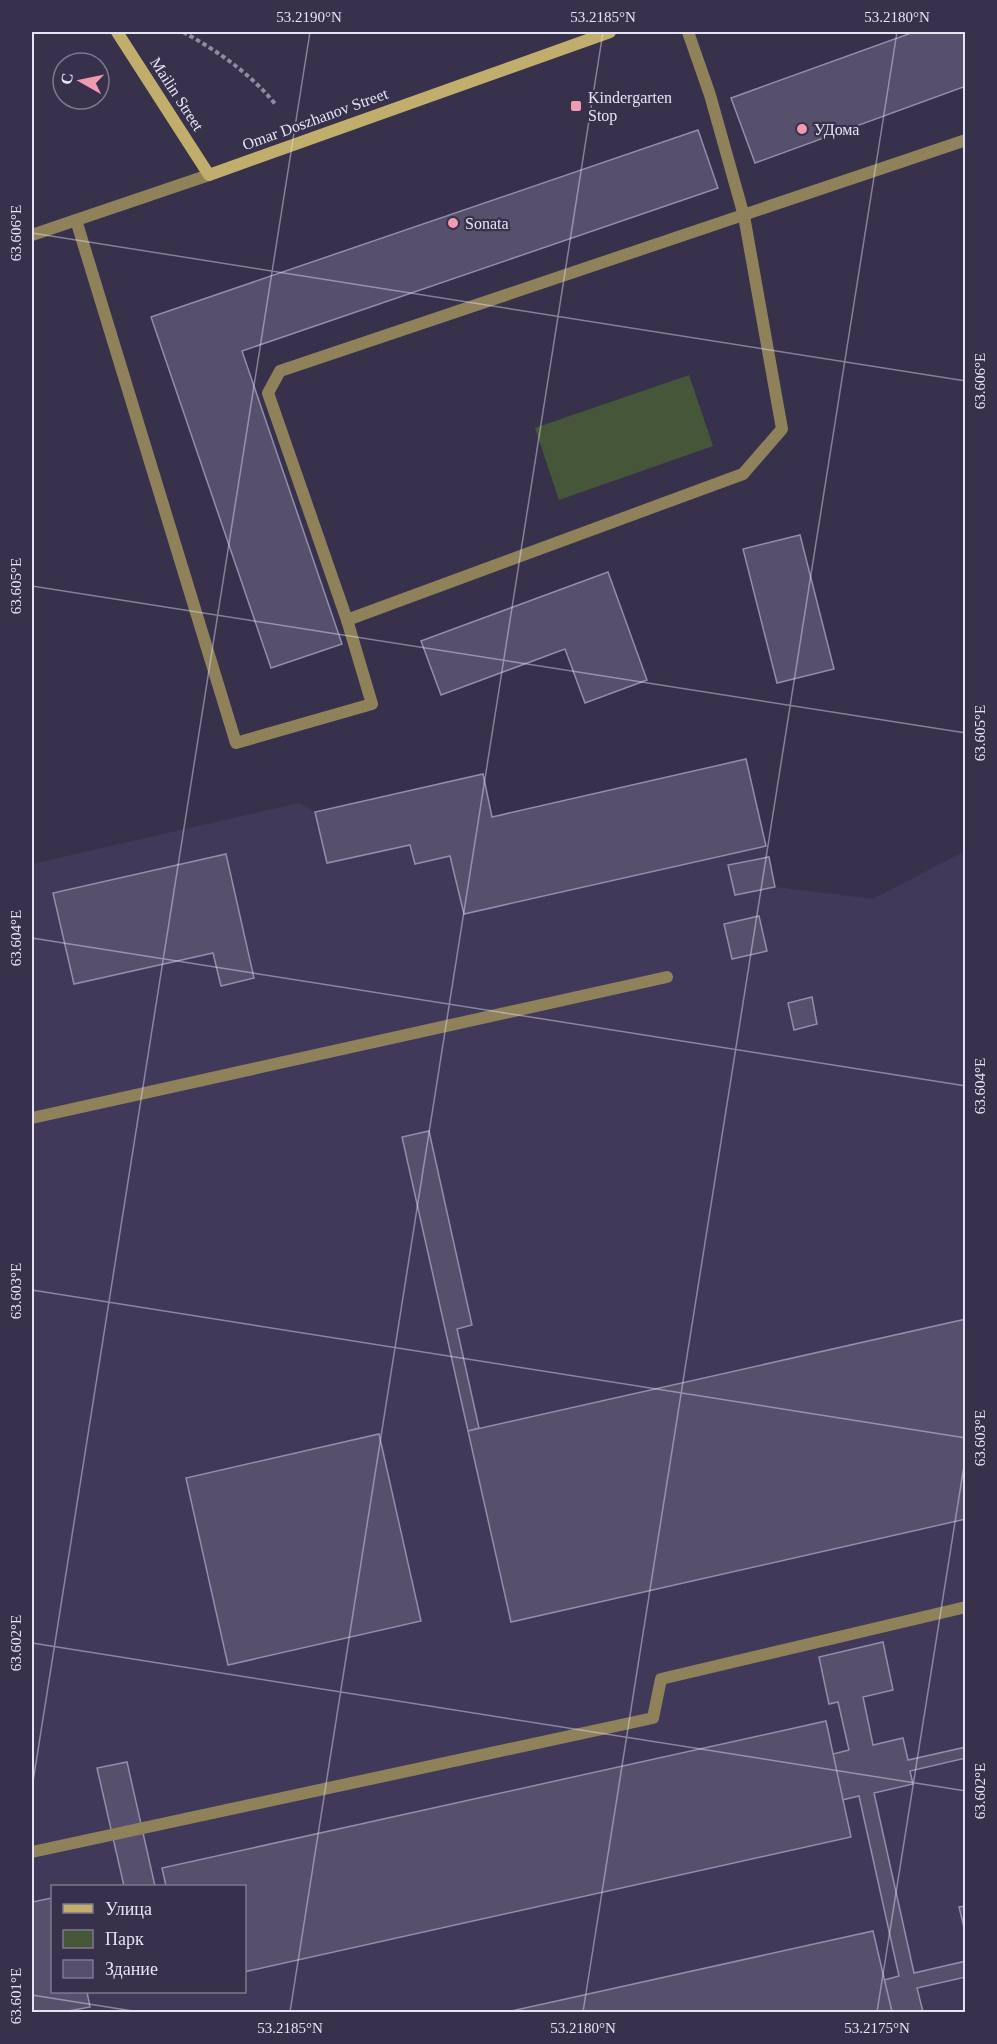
<svg xmlns="http://www.w3.org/2000/svg" width="997" height="2044" font-family="Georgia,serif">
<style>
.built{fill:#41395a;fill-rule:evenodd}
.green{fill:#465739}
.building{fill:#57506d;stroke:#938dad;stroke-width:1.5}
.lines{fill:none;stroke-linecap:round;stroke-linejoin:round}
.path{stroke:#908ba1;stroke-width:4;stroke-dasharray:4.5 3;stroke-linecap:butt}
.service{stroke:#8f825b;stroke-width:12}
.tertiary{stroke:#8f825b;stroke-width:12}
.secondary{stroke:#c1ad6c;stroke-width:12}
.ticks{fill:none;stroke:#e6e3f4;stroke-width:1.5;stroke-opacity:0.45}
.poi-dot{fill:#f19ab1;stroke:#37314c;stroke-width:2}
.labels{text-anchor:middle;dominant-baseline:central;stroke-width:4.5;stroke-linejoin:round;paint-order:stroke}
.street-label{font-size:16px;fill:#e6e3f4;stroke:#37314c}
.poi-label{font-size:16px;fill:#e6e3f4;stroke:#37314c;text-anchor:start}
.neatline{fill:none;stroke:#e6e3f4;stroke-width:2}
.ticks-label{font-size:15px;text-anchor:middle;fill:#e6e3f4}
</style>
<rect width="100%" height="100%" fill="#37314c"/>
<path class="built" d="M 746,759 L 775,887 L 873,899 L 965,851 L 965,2012 L 32,2012 L 32,864 L 299,803 L 315,812 L 483,774 L 492,817 ZM 52,1886 L 244,1886 L 244,1992 L 52,1992 Z"/>
<path class="green" d="M 689,375 L 713,446 L 559,500 L 535,428 Z"/>
<g class="building">
<path d="M 914,32 L 966,32 L 966,86 L 755,163 L 731,98 Z"/>
<path d="M 698,130 L 718,188 L 242,351 L 342,644 L 271,668 L 151,317 Z"/>
<path d="M 800,535 L 834,669 L 777,683 L 743,549 Z"/>
<path d="M 608,572 L 647,680 L 585,703 L 565,649 L 441,695 L 421,641 Z"/>
<path d="M 746,759 L 766,846 L 464,914 L 450,856 L 415,864 L 410,845 L 327,863 L 315,812 L 483,774 L 492,817 Z"/>
<path d="M 226,854 L 254,978 L 221,986 L 213,953 L 74,984 L 53,893 Z"/>
<path d="M 769,857 L 775,887 L 735,895 L 728,865 Z"/>
<path d="M 759,916 L 767,951 L 732,959 L 724,924 Z"/>
<path d="M 812,997 L 817,1024 L 794,1030 L 788,1003 Z"/>
<path d="M 429,1131 L 472,1325 L 457,1329 L 479,1428 L 468,1431 L 402,1137 Z"/>
<path d="M 966,1319 L 966,1519 L 511,1622 L 468,1431 Z"/>
<path d="M 379,1434 L 421,1621 L 228,1665 L 186,1478 Z"/>
<path d="M 883,1642 L 893,1690 L 863,1697 L 873,1745 L 903,1738 L 908,1760 L 966,1747 L 966,1758 L 910,1771 L 913,1784 L 874,1793 L 914,1973 L 966,1961 L 966,1977 L 917,1988 L 923,2012 L 892,2012 L 884,1980 L 899,1976 L 859,1796 L 842,1800 L 833,1754 L 849,1750 L 838,1702 L 829,1704 L 819,1657 Z"/>
<path d="M 826,1721 L 851,1837 L 244,1972 L 244,1886 L 166,1886 L 162,1868 Z"/>
<path d="M 127,1762 L 155,1886 L 124,1886 L 97,1768 Z"/>
<path d="M 52,1898 L 52,1992 L 87,1992 L 90,2007 L 63,2012 L 32,2012 L 32,1902 Z"/>
<path d="M 966,1906 L 966,1936 L 959,1907 Z"/>
<path d="M 873,1931 L 892,2012 L 507,2012 Z"/>
</g>
<g class="lines">
<path class="path" d="M 183,32 C 218,51 251,74 276,105"/>
<g class="service">
<path d="M 76,220 L 236,743 L 372,704 L 347,620 L 268,393 L 280,371 L 966,140"/>
<path d="M 347,620 L 743,474 L 782,429 L 744,216 L 710,95 L 688,32"/>
<path d="M 32,1118 L 667,977"/>
<path d="M 32,1852 L 653,1718 L 661,1679 L 966,1607"/>
</g>
<path class="tertiary" d="M 32,235 L 209,175"/>
<path class="secondary" d="M 117,32 L 209,175 L 610,32"/>
</g>
<path class="ticks" d="M 32,233 L 966,381M 32,586 L 966,733M 32,938 L 966,1086M 32,1290 L 966,1438M 32,1643 L 966,1791M 32,1788 L 310,32M 32,1995 L 139,2012M 290,2012 L 603,32M 583,2012 L 897,32M 877,2012 L 966,1453"/>
<g class="poi-dot">
<rect x="570" y="100" width="12" height="12" rx="3"/>
<circle cx="802" cy="129" r="6"/>
<circle cx="453" cy="223" r="6"/>
</g>
<g class="labels">
<g class="street-label">
<text transform="translate(177 94) rotate(57)">Mailin Street</text>
<text transform="translate(315 119) rotate(-20)">Omar Doszhanov Street</text>
</g>
<g class="poi-label">
<text x="588" y="97">Kindergarten<tspan x="588" dy="18">Stop</tspan></text>
<text x="814" y="129">УДома</text>
<text x="465" y="223">Sonata</text>
</g>
</g>
<rect width="997" height="2044" fill="none" stroke="#37314c" stroke-width="66"/>
<rect x="51" y="1885" width="195" height="108" fill="#37314c" stroke="#7d788f" stroke-width="1.5"/>
<rect x="63" y="1904" width="30" height="9" fill="#c1ad6c" stroke="#7d788f" stroke-width="1.5"/>
<text x="105" y="1915" font-size="18" fill="#e6e3f4">Улица</text>
<rect x="63" y="1930" width="30" height="18" fill="#465739" stroke="#7d788f" stroke-width="1.5"/>
<text x="105" y="1945" font-size="18" fill="#e6e3f4">Парк</text>
<rect x="63" y="1960" width="30" height="18" fill="#57506d" stroke="#7d788f" stroke-width="1.5"/>
<text x="105" y="1975" font-size="18" fill="#e6e3f4">Здание</text>
<g transform="translate(81 81) rotate(279)"><circle r="28" fill="#37314c" stroke="#7d788f" stroke-width="1.5"/>
<path d="M0-4.5L10 22L0 15L-10 22Z" fill="#f19ab1"/>
<text y="-9" font-size="16" font-weight="bold" text-anchor="middle" fill="#e6e3f4">С</text>
</g>
<rect x="33" y="33" width="931" height="1978" class="neatline"/>
<g class="ticks-label">
<text x="309" y="22">53.2190°N</text>
<text x="603" y="22">53.2185°N</text>
<text x="897" y="22">53.2180°N</text>
<text transform="translate(16 233) rotate(-90)" y="5">63.606°E</text>
<text transform="translate(980 381) rotate(-90)" y="5">63.606°E</text>
<text transform="translate(16 586) rotate(-90)" y="5">63.605°E</text>
<text transform="translate(980 733) rotate(-90)" y="5">63.605°E</text>
<text transform="translate(16 938) rotate(-90)" y="5">63.604°E</text>
<text transform="translate(980 1086) rotate(-90)" y="5">63.604°E</text>
<text transform="translate(16 1291) rotate(-90)" y="5">63.603°E</text>
<text transform="translate(980 1438) rotate(-90)" y="5">63.603°E</text>
<text transform="translate(16 1643) rotate(-90)" y="5">63.602°E</text>
<text transform="translate(980 1791) rotate(-90)" y="5">63.602°E</text>
<text transform="translate(16 1996) rotate(-90)" y="5">63.601°E</text>
<text x="290" y="2033">53.2185°N</text>
<text x="583" y="2033">53.2180°N</text>
<text x="877" y="2033">53.2175°N</text>
</g>
</svg>
